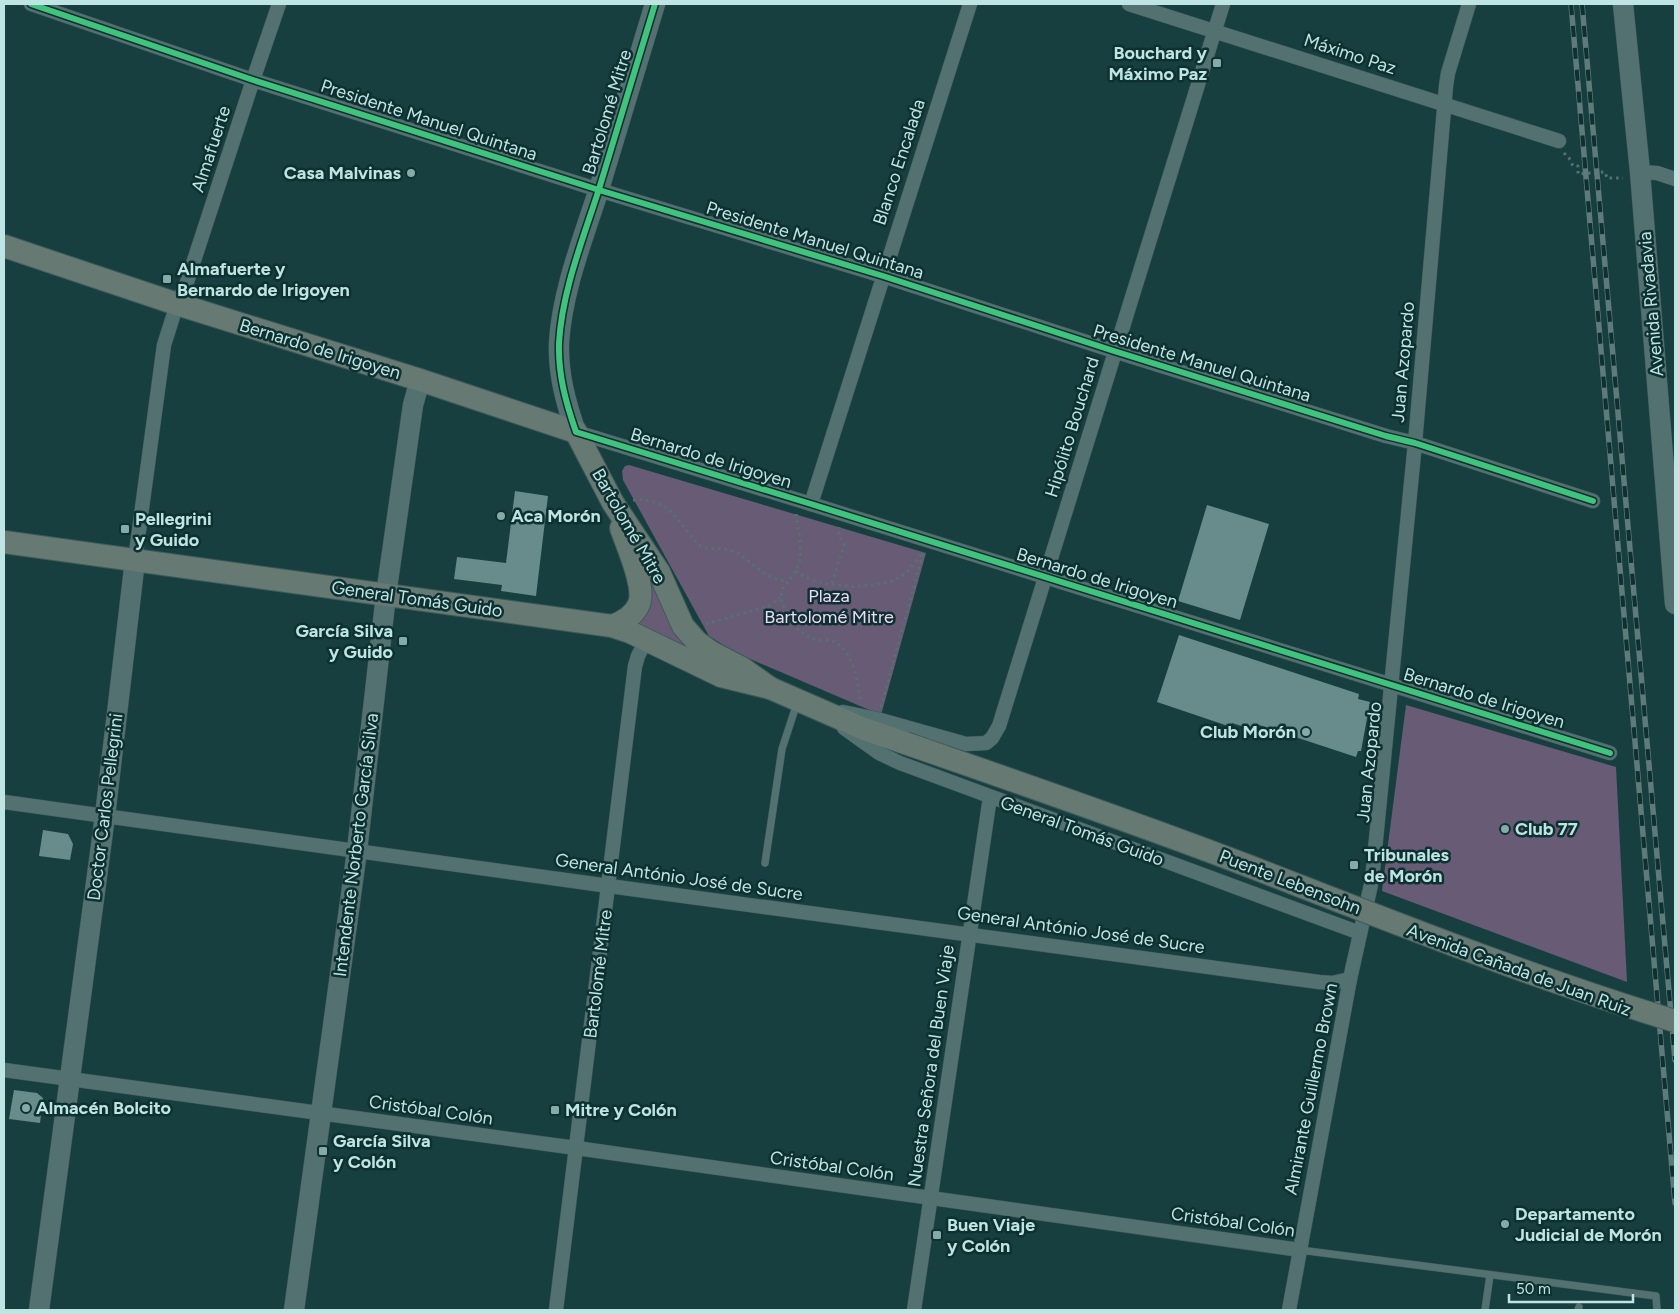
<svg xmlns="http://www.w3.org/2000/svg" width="1679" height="1314" font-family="Figtree,sans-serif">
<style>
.green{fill:#685b76}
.building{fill:#688b8b}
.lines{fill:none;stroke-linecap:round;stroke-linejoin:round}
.lane-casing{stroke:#3e5a5a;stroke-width:8}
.street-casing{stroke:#3e5a5a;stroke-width:15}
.secondary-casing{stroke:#3e5a5a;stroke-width:21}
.primary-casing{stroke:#3e5a5a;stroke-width:24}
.path{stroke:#567171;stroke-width:3;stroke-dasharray:2.5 4;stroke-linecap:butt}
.lane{stroke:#547171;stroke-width:7}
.street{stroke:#547171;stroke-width:14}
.secondary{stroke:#547171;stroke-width:20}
.primary{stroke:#667972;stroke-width:22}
.rail-casing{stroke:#5e7a7a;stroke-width:5.5}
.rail{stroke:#0e3030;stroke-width:4;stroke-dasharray:11;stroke-linecap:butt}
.primary-bridge-casing{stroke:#3e5a5a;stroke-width:24;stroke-linecap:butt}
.primary-bridge{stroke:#667972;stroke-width:22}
.cycleway-casing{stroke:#0e3030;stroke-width:9}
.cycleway{stroke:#40c37c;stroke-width:6}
.poi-dot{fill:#85aaaa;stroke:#0e3030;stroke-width:2}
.labels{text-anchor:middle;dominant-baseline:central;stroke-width:5;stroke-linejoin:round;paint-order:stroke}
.poi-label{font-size:18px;font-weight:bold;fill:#bfe4e4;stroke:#0e3030;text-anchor:start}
.street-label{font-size:18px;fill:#bfe4e4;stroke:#0e3030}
.park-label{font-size:18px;fill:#eed9f8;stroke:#0e3030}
</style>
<rect width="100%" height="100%" fill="#183f3f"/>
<g class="green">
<path d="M 629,465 L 926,553 L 881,715 L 736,653 L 709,636 L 623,480 L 622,471 L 625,466 Z"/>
<path d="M 635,552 L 709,659 L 628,625 Z"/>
<path d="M 1406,705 L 1616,767 L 1627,982 L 1382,891 Z"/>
</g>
<g class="building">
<path d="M 515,491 L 548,496 L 536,596 L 501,591 L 502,585 L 454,579 L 457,557 L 506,563 Z"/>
<path d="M 1207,505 L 1269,524 L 1240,620 L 1178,601 Z"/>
<path d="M 1179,635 L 1359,694 L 1358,699 L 1370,702 L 1361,751 L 1358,751 L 1356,757 L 1259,725 L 1257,731 L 1232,723 L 1231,727 L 1157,702 Z"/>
<path d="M 43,830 L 68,834 L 73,844 L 70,860 L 39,856 Z"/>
<path d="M 14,1090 L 37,1093 L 43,1098 L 40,1123 L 9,1119 Z"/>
</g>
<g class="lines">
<defs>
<g id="lane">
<path d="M 765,863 L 782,749 L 797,703"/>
<path d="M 1300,1250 L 1656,1296 L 1657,1310"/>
<path d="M 1485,1310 L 1490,1275"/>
<path d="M 1578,1310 L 1579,1307"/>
</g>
<g id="street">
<path d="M 31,4 L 253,80 L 599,190 L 883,276 L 1114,351 L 1386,436 L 1415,443 L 1593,501"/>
<path d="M 1129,4 L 1559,141"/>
<path d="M 1640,172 L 1657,173 L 1675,179"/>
<path d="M 576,432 L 811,504 L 1610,753"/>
<path d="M 811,504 L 970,4"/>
<path d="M 135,560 L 164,345 L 177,304 L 186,285 L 253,80 L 279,4"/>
<path d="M 843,712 L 877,719 L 966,744 L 986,743 L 992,738 L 999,726 L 1223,4"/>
<path d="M 844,728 L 879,753 L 900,763 L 1360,933"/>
<path d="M 4,802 L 609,886 L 1319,982 L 1332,983 L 1350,979"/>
<path d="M 4,1070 L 576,1148 L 1300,1250"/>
<path d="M 556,1310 L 635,666 L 638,656 L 646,640"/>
<path d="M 914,1310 L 990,797"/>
<path d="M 1289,1310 L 1350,979 L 1372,880 L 1415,443 L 1446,86 L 1448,73 L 1469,4"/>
</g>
<g id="secondary">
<path d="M 1623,4 L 1640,172 L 1675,604"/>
<path d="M 576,432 C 566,403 558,375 559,343 C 562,291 583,239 599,189 C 618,128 636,65 655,4"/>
<path d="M 39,1310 L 105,816 L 135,560"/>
<path d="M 294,1310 L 357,851 L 386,595 L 413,405 L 420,380"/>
</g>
<g id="primary">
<path d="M 4,246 L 177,304 L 420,380 L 576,432 L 613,503 L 659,572 L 683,626 L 697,642 L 711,652 L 742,668 L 770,688"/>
<path d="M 4,542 L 612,626 L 630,632 L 721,676 L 770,688 L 864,729 L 905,743"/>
<path d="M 612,626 C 623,622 634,616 639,604 C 646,586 627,546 621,528"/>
</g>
</defs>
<use href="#lane" class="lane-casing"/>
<use href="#street" class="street-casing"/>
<use href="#secondary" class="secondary-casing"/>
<use href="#primary" class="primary-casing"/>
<g class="path">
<path d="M 1564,153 L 1569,158 L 1573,166 L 1578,166 L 1578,174 L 1605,172 L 1607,178 L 1623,178"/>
<path d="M 633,500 C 672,498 676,521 699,545 C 711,551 725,546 737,553 C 751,561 770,583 787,580"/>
<path d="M 796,514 C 798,528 803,549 799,563 C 793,584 773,585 785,610 C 790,622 801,635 814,639 C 820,641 827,639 833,641 C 853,649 859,684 860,702"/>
<path d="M 796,571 C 817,589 876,591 900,577 C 908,572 915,562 921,555"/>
<path d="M 832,583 L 844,545 L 839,536 L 839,527"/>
<path d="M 706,624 L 769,606 L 780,598"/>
<path d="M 881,707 L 923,553"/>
</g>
<use href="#lane" class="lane"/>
<use href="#street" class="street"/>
<use href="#secondary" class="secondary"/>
<use href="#primary" class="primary"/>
<defs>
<g id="rail">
<path d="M 1571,4 L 1675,1203"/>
<path d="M 1582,4 L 1675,1060"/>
</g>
</defs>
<use href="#rail" class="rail-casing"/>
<use href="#rail" class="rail"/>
<defs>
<path id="primary-bridge" d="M 905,743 C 1020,783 1134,822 1246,865 C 1388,920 1530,977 1675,1021"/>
</defs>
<use href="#primary-bridge" class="primary-bridge-casing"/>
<use href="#primary-bridge" class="primary-bridge"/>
<defs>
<g id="cycleway">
<path d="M 31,4 L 253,80 L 599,190 L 883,276 L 1114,351 L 1386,436 L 1415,443 L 1593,501"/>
<path d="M 655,4 C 636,65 618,128 599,189 C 583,239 562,291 559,343 C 558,375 566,403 576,432 L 811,504 L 1610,753"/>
</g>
</defs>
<use href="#cycleway" class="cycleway-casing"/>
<use href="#cycleway" class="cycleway"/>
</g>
<g class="poi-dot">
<rect x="1212" y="58" width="10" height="10" rx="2.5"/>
<circle cx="411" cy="173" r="5"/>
<rect x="162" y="274" width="10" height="10" rx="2.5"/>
<circle cx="501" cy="516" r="5"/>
<rect x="120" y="524" width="10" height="10" rx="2.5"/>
<rect x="398" y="636" width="10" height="10" rx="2.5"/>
<circle cx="1306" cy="732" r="5"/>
<circle cx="1505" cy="829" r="5"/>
<rect x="1349" y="860" width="10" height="10" rx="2.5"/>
<circle cx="26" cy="1108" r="5"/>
<rect x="550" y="1105" width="10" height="10" rx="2.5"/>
<rect x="318" y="1146" width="10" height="10" rx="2.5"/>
<circle cx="1505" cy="1224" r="5"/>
<rect x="932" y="1230" width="10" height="10" rx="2.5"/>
</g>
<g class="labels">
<g class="poi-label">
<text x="1207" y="53" text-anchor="end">Bouchard y<tspan x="1207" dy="21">Máximo Paz</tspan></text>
<text x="401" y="173" text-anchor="end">Casa Malvinas</text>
<text x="177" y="269">Almafuerte y<tspan x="177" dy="21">Bernardo de Irigoyen</tspan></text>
<text x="511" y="516">Aca Morón</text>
<text x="135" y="519">Pellegrini<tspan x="135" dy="21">y Guido</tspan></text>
<text x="393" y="631" text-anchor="end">García Silva<tspan x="393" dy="21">y Guido</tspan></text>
<text x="1296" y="732" text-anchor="end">Club Morón</text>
<text x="1515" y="829">Club 77</text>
<text x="1364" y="855">Tribunales<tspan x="1364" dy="21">de Morón</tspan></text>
<text x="36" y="1108">Almacén Bolcito</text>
<text x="565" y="1110">Mitre y Colón</text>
<text x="333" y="1141">García Silva<tspan x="333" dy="21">y Colón</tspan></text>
<text x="1515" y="1214">Departamento<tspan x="1515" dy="21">Judicial de Morón</tspan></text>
<text x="947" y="1225">Buen Viaje<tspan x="947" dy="21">y Colón</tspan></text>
</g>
<g class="street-label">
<text transform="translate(1350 54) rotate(18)">Máximo Paz</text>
<text transform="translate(607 112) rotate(-73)">Bartolomé Mitre</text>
<text transform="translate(429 120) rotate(18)">Presidente Manuel Quintana</text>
<text transform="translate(211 149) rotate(-72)">Almafuerte</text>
<text transform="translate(899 162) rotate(-72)">Blanco Encalada</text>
<text transform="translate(815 240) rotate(17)">Presidente Manuel Quintana</text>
<text transform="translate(1651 304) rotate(-95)">Avenida Rivadavia</text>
<text transform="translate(320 349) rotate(17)">Bernardo de Irigoyen</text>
<text transform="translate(1403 362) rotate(-85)">Juan Azopardo</text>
<text transform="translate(1202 363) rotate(17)">Presidente Manuel Quintana</text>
<text transform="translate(1072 427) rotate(-73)">Hipólito Bouchard</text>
<text transform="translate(711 458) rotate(17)">Bernardo de Irigoyen</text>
<text transform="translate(629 526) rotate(60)">Bartolomé Mitre</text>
<text transform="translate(1097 578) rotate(17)">Bernardo de Irigoyen</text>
<text transform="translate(417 599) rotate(8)">General Tomás Guido</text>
<text transform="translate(1484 698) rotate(17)">Bernardo de Irigoyen</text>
<text transform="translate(1369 762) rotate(-84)">Juan Azopardo</text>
<text transform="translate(105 807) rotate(-83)">Doctor Carlos Pellegrini</text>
<text transform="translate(1082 831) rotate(20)">General Tomás Guido</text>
<text transform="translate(356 845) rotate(-83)">Intendente Norberto García Silva</text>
<text transform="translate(679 877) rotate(8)">General António José de Sucre</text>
<text transform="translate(1290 882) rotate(21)">Puente Lebensohn</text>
<text transform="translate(1081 930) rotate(8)">General António José de Sucre</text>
<text transform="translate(1519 970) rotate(20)">Avenida Cañada de Juan Ruiz</text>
<text transform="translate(598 974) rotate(-83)">Bartolomé Mitre</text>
<text transform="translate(931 1066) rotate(-82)">Nuestra Señora del Buen Viaje</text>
<text transform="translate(1311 1089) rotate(-79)">Almirante Guillermo Brown</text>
<text transform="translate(431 1110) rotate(8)">Cristóbal Colón</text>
<text transform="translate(832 1166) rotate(8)">Cristóbal Colón</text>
<text transform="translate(1233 1222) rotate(8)">Cristóbal Colón</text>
</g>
<g class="park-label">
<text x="829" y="596">Plaza<tspan x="829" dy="21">Bartolomé Mitre</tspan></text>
</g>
</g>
<rect width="1679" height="1314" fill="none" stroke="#bfe4e4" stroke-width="10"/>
<path d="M1509 1294v8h124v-8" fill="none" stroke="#bfe4e4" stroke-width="2.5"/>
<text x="1516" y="1294" font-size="15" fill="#bfe4e4" stroke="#0e3030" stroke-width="4" paint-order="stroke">50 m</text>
</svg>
